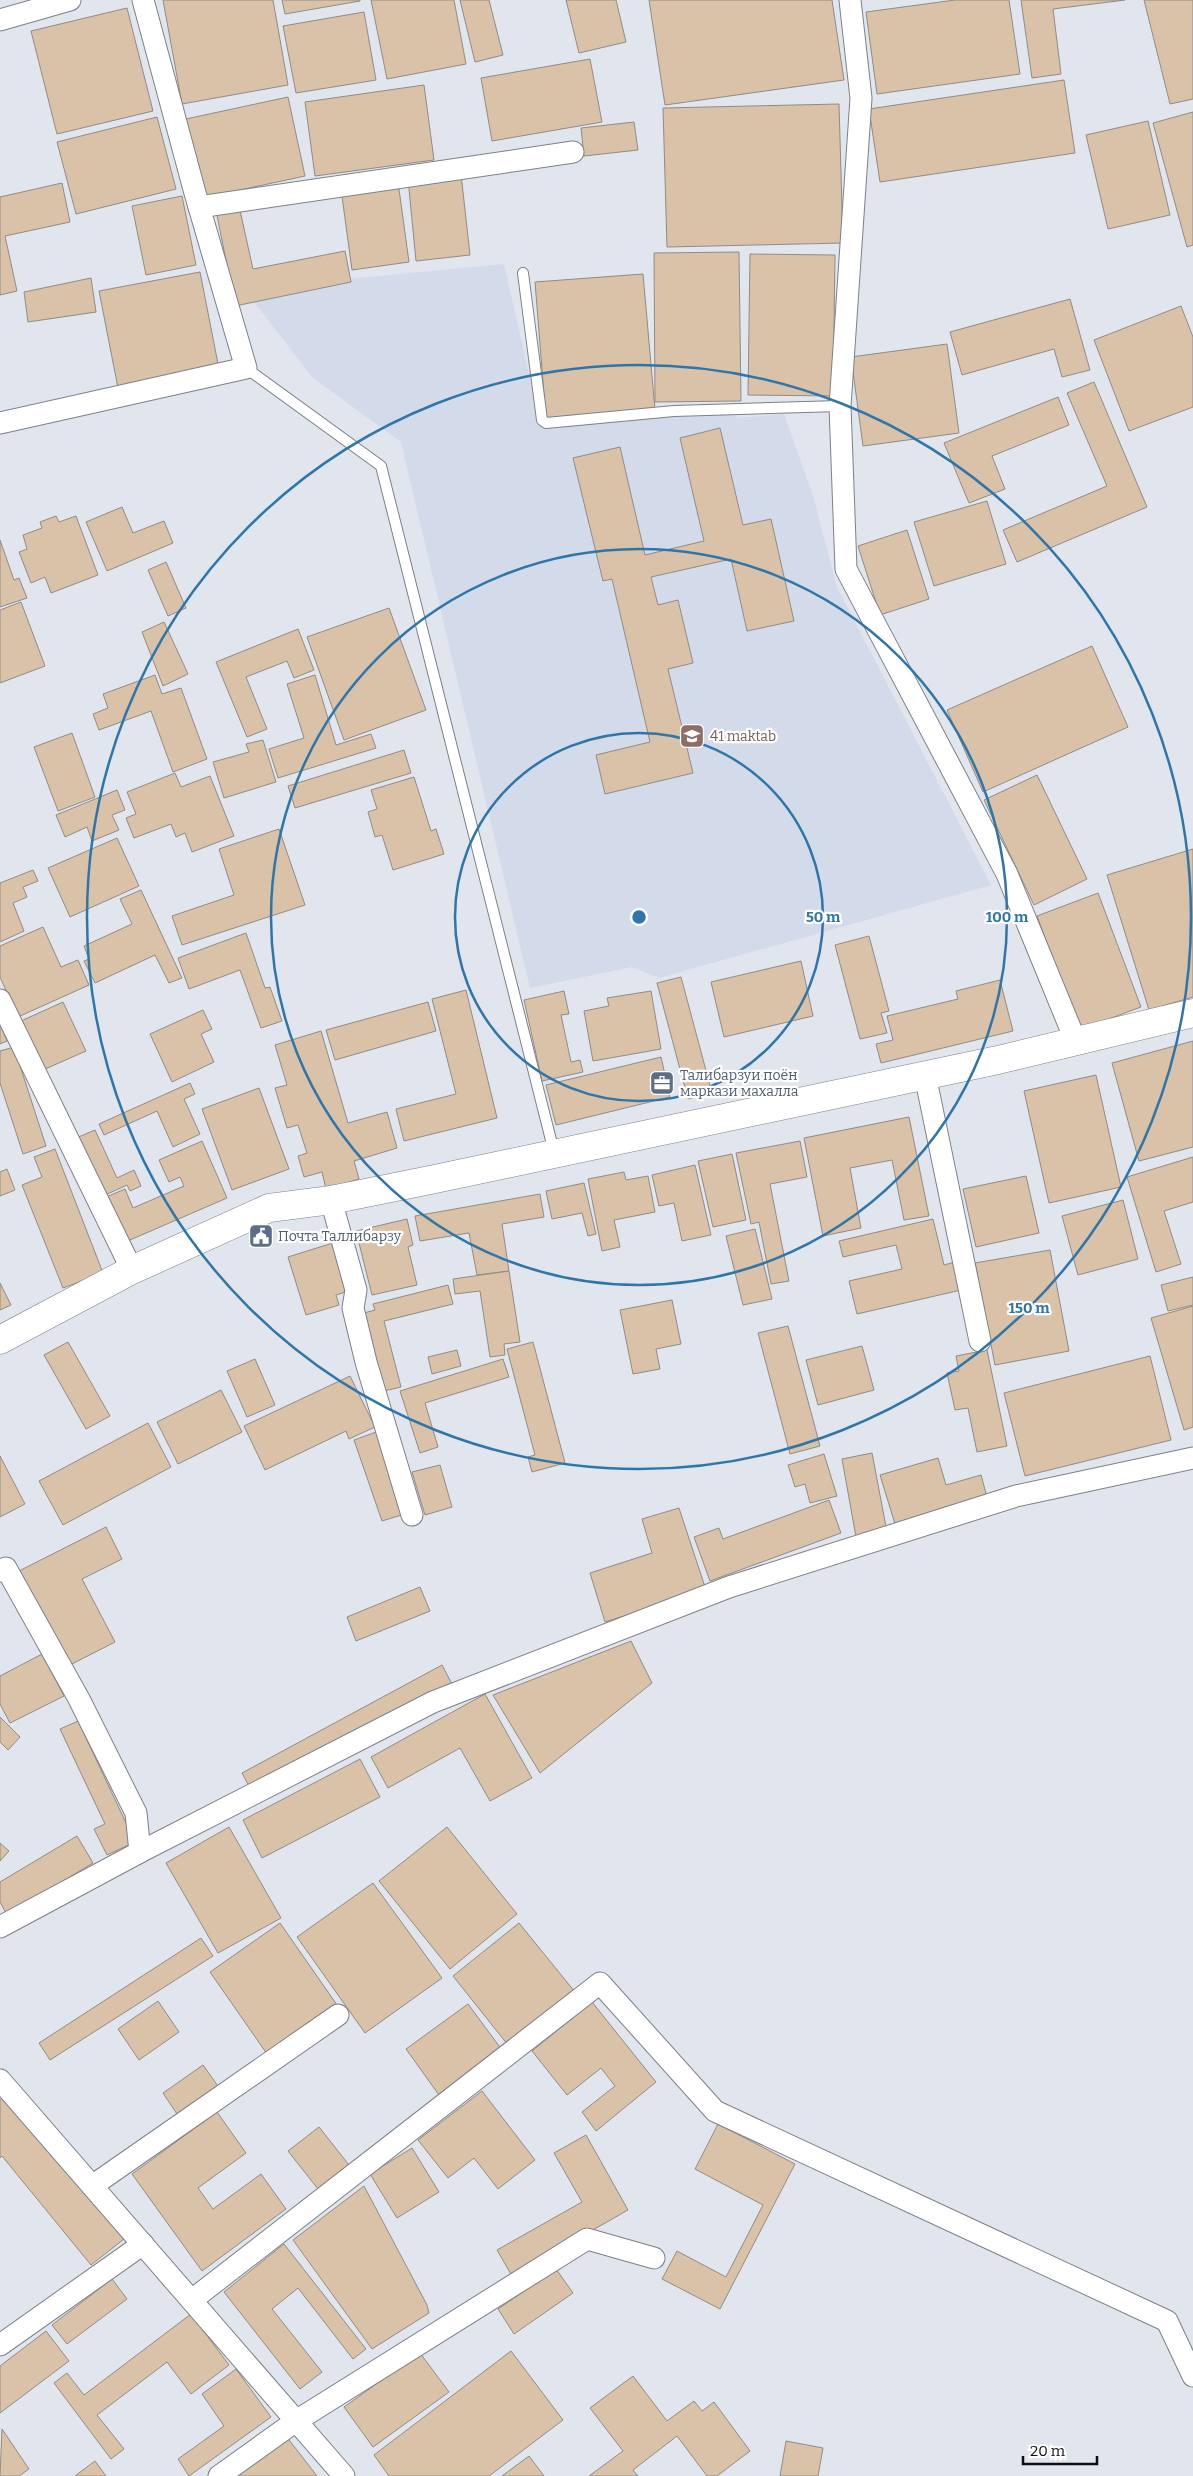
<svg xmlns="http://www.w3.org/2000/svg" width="1193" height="2476" font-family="Bitter,serif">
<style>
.built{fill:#d3daea}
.building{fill:#d9c2a8;stroke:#918b84}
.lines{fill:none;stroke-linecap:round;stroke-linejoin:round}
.lane-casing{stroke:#7c8088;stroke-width:12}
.street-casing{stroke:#7c8088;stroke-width:23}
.secondary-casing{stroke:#7c8088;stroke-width:29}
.lane{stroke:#fff;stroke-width:10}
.street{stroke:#fff;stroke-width:21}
.secondary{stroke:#fff;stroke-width:28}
.ring{fill:none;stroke:#2e76aa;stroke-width:2.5}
.labels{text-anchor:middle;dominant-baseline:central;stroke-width:4.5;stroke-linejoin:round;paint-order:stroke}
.education-label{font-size:14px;fill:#785e54;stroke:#fff;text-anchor:start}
.service-label{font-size:14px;fill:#4e5e75;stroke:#fff;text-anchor:start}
.centre{fill:#2e76aa;stroke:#fff;stroke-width:2.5}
.ring-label{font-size:15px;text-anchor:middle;font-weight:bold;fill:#2e76aa;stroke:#fff;stroke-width:4.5;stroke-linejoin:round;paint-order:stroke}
</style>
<rect width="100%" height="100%" fill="#e1e5ed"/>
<path class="built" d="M 504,264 L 541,427 L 735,410 L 736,418 L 784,414 L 813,496 L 837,587 L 991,885 L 659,978 L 632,967 L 530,988 L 401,442 L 313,378 L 244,289 Z"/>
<g class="building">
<path d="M 163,0 L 273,0 L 288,85 L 182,104 Z"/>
<path d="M 282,0 L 360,0 L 360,1 L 285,14 Z"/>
<path d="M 371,0 L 454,0 L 466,64 L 387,79 Z"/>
<path d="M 460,0 L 489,0 L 503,55 L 475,62 Z"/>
<path d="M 566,0 L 616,0 L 626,42 L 579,53 Z"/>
<path d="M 649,0 L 832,0 L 844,80 L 665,105 Z"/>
<path d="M 955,0 L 1009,0 L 1020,74 L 877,94 L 866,12 Z"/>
<path d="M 1021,0 L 1125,0 L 1053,9 L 1061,74 L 1032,78 Z"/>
<path d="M 1144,0 L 1193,0 L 1193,99 L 1170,104 Z"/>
<path d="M 127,8 L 153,111 L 57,134 L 31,31 Z"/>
<path d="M 364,12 L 376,80 L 296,93 L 283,26 Z"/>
<path d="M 590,59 L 602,122 L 492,141 L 481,78 Z"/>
<path d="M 1064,80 L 1075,153 L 880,182 L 869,109 Z"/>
<path d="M 424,85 L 434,160 L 315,176 L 305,102 Z"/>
<path d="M 288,97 L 305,176 L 203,198 L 186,119 Z"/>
<path d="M 839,104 L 843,243 L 667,247 L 663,108 Z"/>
<path d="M 1193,112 L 1193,245 L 1187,247 L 1153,123 Z"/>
<path d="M 157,117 L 176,189 L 76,214 L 57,142 Z"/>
<path d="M 1148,121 L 1170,215 L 1108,229 L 1086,135 Z"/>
<path d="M 634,122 L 638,150 L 584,156 L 581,128 Z"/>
<path d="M 461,174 L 470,255 L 416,261 L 408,179 Z"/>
<path d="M 398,182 L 409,262 L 352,270 L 341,189 Z"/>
<path d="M 62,183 L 70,222 L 5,236 L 17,291 L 0,295 L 0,197 Z"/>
<path d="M 182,196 L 196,265 L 146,275 L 132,206 Z"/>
<path d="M 239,206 L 253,269 L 345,251 L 351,282 L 235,306 L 216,210 Z"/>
<path d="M 739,252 L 741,401 L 655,402 L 654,253 Z"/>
<path d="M 750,254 L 835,255 L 833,396 L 748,395 Z"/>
<path d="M 200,272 L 219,369 L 118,388 L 99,291 Z"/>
<path d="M 643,274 L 655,410 L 546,419 L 535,282 Z"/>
<path d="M 91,278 L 96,312 L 28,322 L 24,292 Z"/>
<path d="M 1070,299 L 1090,370 L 1062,377 L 1054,349 L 962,375 L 950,332 Z"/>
<path d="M 1181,306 L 1193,337 L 1193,407 L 1129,431 L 1094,340 Z"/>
<path d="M 947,344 L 959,433 L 863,446 L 851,357 Z"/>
<path d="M 1094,382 L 1147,507 L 1017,562 L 1003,530 L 1107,486 L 1067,393 Z"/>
<path d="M 1058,397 L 1069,425 L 992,456 L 1005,489 L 969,503 L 944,443 Z"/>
<path d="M 720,428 L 743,525 L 771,519 L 794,621 L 747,631 L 731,559 L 651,577 L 658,605 L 678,600 L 693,663 L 668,669 L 693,773 L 605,794 L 596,755 L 650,742 L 612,579 L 603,581 L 573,458 L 620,447 L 645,555 L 704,541 L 680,438 Z"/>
<path d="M 987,501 L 1006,564 L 934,586 L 914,522 Z"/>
<path d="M 122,507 L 133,533 L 164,521 L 173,543 L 107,571 L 86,522 Z"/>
<path d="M 56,516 L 59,522 L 76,516 L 98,575 L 51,593 L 45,577 L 31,583 L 19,552 L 27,549 L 23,535 L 42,528 L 40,522 Z"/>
<path d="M 907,530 L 929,599 L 880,615 L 858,546 Z"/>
<path d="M 0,540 L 14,580 L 19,578 L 27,598 L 0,607 Z"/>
<path d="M 166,562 L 186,608 L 168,616 L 148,570 Z"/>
<path d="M 21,602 L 45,666 L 0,683 L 0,610 Z"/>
<path d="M 389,608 L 426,710 L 344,740 L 307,637 Z"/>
<path d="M 164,622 L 188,674 L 163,686 L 142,632 Z"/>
<path d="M 298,629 L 314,670 L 294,678 L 287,661 L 246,677 L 267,729 L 247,737 L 216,662 Z"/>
<path d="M 1092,646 L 1128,727 L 983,792 L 947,710 Z"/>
<path d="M 155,675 L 162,694 L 181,688 L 207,759 L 173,772 L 151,711 L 99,730 L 93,714 L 108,708 L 103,694 Z"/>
<path d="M 315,675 L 336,745 L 371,734 L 376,748 L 278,778 L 269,749 L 304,738 L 287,684 Z"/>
<path d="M 72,733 L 95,797 L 58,811 L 34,747 Z"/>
<path d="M 263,740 L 276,782 L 224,798 L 213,762 L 249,752 L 246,744 Z"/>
<path d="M 404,750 L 411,773 L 295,808 L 288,786 Z"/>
<path d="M 175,773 L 181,787 L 210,776 L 234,836 L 192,852 L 185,833 L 176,837 L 171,824 L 134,838 L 126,818 L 136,814 L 127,792 Z"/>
<path d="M 1037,775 L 1087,879 L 1034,905 L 984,800 Z"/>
<path d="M 414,777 L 431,831 L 436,829 L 444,854 L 393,870 L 382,835 L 375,837 L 368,812 L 377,809 L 371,790 Z"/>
<path d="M 117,790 L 125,810 L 112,815 L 119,830 L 92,841 L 87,827 L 65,837 L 56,815 Z"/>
<path d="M 279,829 L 305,905 L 182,945 L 172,916 L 234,895 L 219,849 Z"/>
<path d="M 117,838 L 139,886 L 70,917 L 48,868 Z"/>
<path d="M 1193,849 L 1193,997 L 1149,1010 L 1107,875 Z"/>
<path d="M 33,870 L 38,881 L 23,887 L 27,897 L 13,903 L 24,931 L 0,942 L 0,883 Z"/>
<path d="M 141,890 L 182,978 L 169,983 L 155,955 L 95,983 L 84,961 L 89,959 L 84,946 L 132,924 L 120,899 Z"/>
<path d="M 1098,893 L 1141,1007 L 1079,1030 L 1037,916 Z"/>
<path d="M 43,927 L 61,967 L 78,960 L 89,985 L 18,1017 L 0,977 L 0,946 Z"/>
<path d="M 246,933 L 265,988 L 270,987 L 282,1021 L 261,1028 L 240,970 L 189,989 L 178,958 Z"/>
<path d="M 869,936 L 889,1011 L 881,1013 L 887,1033 L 860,1039 L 835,945 Z"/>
<path d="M 801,961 L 813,1016 L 724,1037 L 711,982 Z"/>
<path d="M 681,977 L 712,1093 L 688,1099 L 657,983 Z"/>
<path d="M 1000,980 L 1013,1031 L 881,1063 L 876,1044 L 893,1040 L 887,1016 L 958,999 L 956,991 Z"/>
<path d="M 466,990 L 497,1118 L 404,1141 L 396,1109 L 456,1094 L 432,999 Z"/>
<path d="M 564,991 L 569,1014 L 561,1015 L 571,1062 L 580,1060 L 583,1072 L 542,1081 L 524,1000 Z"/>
<path d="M 651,991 L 661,1049 L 593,1061 L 584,1011 L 609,1006 L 607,998 Z"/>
<path d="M 63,1002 L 86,1051 L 43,1070 L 21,1021 Z"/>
<path d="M 428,1002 L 436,1031 L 335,1060 L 326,1030 Z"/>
<path d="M 203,1010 L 212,1029 L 201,1034 L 214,1062 L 172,1082 L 150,1034 Z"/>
<path d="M 0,1024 L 7,1041 L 0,1044 Z"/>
<path d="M 321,1031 L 348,1123 L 387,1112 L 397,1148 L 354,1161 L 359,1179 L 326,1189 L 322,1172 L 304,1177 L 298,1156 L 307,1153 L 298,1125 L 287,1128 L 275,1088 L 287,1085 L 275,1045 Z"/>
<path d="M 1193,1041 L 1193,1147 L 1139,1161 L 1112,1063 Z"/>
<path d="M 14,1047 L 46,1146 L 23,1154 L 0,1083 L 0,1051 Z"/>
<path d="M 661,1057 L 670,1097 L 556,1125 L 546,1085 Z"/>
<path d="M 1096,1075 L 1121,1187 L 1049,1203 L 1024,1091 Z"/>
<path d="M 190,1083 L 195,1094 L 184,1099 L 200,1134 L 173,1147 L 157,1111 L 104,1135 L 99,1124 Z"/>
<path d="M 259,1088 L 289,1169 L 232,1190 L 202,1109 Z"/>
<path d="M 909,1117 L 929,1216 L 904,1220 L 892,1160 L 850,1168 L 861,1228 L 823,1236 L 804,1138 Z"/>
<path d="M 95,1130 L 117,1178 L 134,1170 L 141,1186 L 130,1191 L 127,1185 L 103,1196 L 76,1138 Z"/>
<path d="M 202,1141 L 227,1198 L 123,1243 L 104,1198 L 125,1189 L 133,1208 L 184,1186 L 180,1177 L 169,1182 L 159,1160 Z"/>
<path d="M 800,1141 L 807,1177 L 770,1184 L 789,1281 L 771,1284 L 759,1222 L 751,1224 L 736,1153 Z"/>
<path d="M 55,1149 L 103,1273 L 63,1288 L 22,1185 L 42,1177 L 34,1157 Z"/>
<path d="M 732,1154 L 746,1220 L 713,1227 L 698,1161 Z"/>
<path d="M 1193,1157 L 1193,1202 L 1164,1211 L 1181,1264 L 1156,1272 L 1127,1177 Z"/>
<path d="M 695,1165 L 711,1235 L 682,1241 L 674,1203 L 659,1206 L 652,1175 Z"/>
<path d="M 7,1169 L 15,1190 L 0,1196 L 0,1172 Z"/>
<path d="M 624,1172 L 626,1180 L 648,1176 L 655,1212 L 614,1220 L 620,1247 L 602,1251 L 588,1179 Z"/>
<path d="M 1026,1176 L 1039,1233 L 976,1247 L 963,1189 Z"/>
<path d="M 584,1183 L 596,1234 L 588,1236 L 582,1213 L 552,1219 L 546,1191 Z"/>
<path d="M 540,1194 L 544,1217 L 502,1224 L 509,1271 L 477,1275 L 469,1233 L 420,1241 L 415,1216 Z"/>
<path d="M 1123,1200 L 1138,1259 L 1078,1275 L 1062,1216 Z"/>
<path d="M 407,1219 L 413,1245 L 408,1247 L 417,1285 L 372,1295 L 356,1231 Z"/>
<path d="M 933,1219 L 944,1265 L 955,1262 L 961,1290 L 857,1314 L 849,1281 L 902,1269 L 896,1245 L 843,1257 L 839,1241 Z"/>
<path d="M 755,1229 L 772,1299 L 743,1305 L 726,1236 Z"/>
<path d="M 336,1242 L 352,1290 L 336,1295 L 339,1305 L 306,1315 L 288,1257 Z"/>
<path d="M 1050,1250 L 1069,1351 L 995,1365 L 975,1263 Z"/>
<path d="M 509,1271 L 520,1342 L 504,1344 L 505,1355 L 490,1357 L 480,1291 L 455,1294 L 453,1279 Z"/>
<path d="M 1193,1277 L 1193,1305 L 1168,1311 L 1161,1285 Z"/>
<path d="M 0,1283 L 11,1305 L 0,1310 Z"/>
<path d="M 448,1285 L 453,1304 L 384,1321 L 401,1387 L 384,1391 L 364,1313 L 375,1310 L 373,1304 Z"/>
<path d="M 672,1300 L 681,1344 L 656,1349 L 660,1369 L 633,1374 L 620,1310 Z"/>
<path d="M 1193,1306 L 1193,1427 L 1184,1430 L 1151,1318 Z"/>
<path d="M 788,1326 L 820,1446 L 790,1454 L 758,1333 Z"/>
<path d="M 68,1342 L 110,1416 L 86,1429 L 44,1355 Z"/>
<path d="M 533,1342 L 565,1463 L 532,1472 L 528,1457 L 535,1455 L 507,1349 Z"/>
<path d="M 862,1346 L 874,1390 L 818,1405 L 806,1360 Z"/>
<path d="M 457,1350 L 461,1366 L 432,1374 L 428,1357 Z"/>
<path d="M 987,1350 L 1007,1446 L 977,1452 L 968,1408 L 955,1410 L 947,1373 L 959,1371 L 956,1356 Z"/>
<path d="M 1150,1356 L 1171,1440 L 1025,1476 L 1004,1393 Z"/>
<path d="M 255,1359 L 275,1405 L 247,1417 L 227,1371 Z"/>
<path d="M 503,1359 L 509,1377 L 425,1403 L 438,1447 L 420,1453 L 400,1391 Z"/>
<path d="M 350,1376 L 375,1427 L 349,1439 L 346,1431 L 265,1470 L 244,1426 Z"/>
<path d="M 221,1390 L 242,1432 L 178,1464 L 157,1422 Z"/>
<path d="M 148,1423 L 171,1467 L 63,1525 L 39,1481 Z"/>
<path d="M 379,1431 L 408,1513 L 382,1521 L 354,1440 Z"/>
<path d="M 872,1453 L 887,1532 L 856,1537 L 842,1459 Z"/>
<path d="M 824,1454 L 837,1496 L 810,1503 L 805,1484 L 795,1487 L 788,1465 Z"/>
<path d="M 0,1456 L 25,1504 L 0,1517 Z"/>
<path d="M 938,1458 L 946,1485 L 981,1475 L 987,1497 L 895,1524 L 880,1475 Z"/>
<path d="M 440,1465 L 452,1507 L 425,1515 L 412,1472 Z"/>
<path d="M 829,1500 L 841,1533 L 710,1581 L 694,1537 L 719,1528 L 723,1539 Z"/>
<path d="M 679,1508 L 706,1590 L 605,1622 L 590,1573 L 652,1553 L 642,1519 Z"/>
<path d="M 106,1527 L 122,1559 L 82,1579 L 115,1642 L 66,1667 L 17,1572 Z"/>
<path d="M 420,1587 L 430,1611 L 356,1641 L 347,1617 Z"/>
<path d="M 631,1641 L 652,1683 L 540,1773 L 493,1695 Z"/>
<path d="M 42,1654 L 64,1696 L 10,1723 L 0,1704 L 0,1676 Z"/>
<path d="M 442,1665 L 452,1684 L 252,1792 L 242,1773 Z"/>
<path d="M 485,1694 L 532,1778 L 490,1801 L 460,1748 L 388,1788 L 371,1757 Z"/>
<path d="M 0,1717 L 20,1737 L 8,1750 L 0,1742 Z"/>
<path d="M 78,1721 L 135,1842 L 107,1855 L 94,1829 L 105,1824 L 60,1729 Z"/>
<path d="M 360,1759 L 380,1797 L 262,1858 L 243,1820 Z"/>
<path d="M 229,1827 L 281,1918 L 218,1953 L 166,1863 Z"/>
<path d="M 447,1827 L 517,1914 L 450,1969 L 379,1881 Z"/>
<path d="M 77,1836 L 93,1863 L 7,1915 L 0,1902 L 0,1882 Z"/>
<path d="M 0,1843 L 9,1851 L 0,1861 Z"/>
<path d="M 373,1883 L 442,1978 L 365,2033 L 297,1937 Z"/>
<path d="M 280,1923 L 337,2005 L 267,2054 L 210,1972 Z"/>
<path d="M 519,1923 L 575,1992 L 508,2045 L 453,1976 Z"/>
<path d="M 201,1938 L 213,1956 L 50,2060 L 39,2043 Z"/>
<path d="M 158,2001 L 179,2032 L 139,2060 L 118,2029 Z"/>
<path d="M 592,2002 L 656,2082 L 596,2131 L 582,2112 L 615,2086 L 601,2068 L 567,2095 L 532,2051 Z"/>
<path d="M 468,2004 L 502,2050 L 439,2095 L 406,2049 Z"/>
<path d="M 203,2065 L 220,2089 L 179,2117 L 163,2093 Z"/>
<path d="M 482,2091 L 535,2160 L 498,2189 L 474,2158 L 448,2178 L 418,2140 Z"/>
<path d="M 6,2094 L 124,2239 L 91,2265 L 2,2156 L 0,2158 L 0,2100 Z"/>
<path d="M 217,2112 L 246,2153 L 198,2188 L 213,2209 L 261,2174 L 286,2209 L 202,2271 L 132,2174 Z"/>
<path d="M 718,2124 L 795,2164 L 720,2309 L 662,2279 L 677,2251 L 726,2277 L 763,2205 L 695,2169 Z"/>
<path d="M 319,2127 L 349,2165 L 318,2189 L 288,2151 Z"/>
<path d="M 586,2135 L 628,2210 L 512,2276 L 497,2250 L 582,2202 L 554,2153 Z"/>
<path d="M 412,2148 L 439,2192 L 397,2218 L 370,2174 Z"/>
<path d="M 364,2186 L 427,2305 L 429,2313 L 372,2349 L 293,2240 Z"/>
<path d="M 284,2244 L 366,2349 L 353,2359 L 298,2288 L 272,2309 L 322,2372 L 300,2389 L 224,2292 Z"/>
<path d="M 556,2269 L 573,2293 L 514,2334 L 498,2309 Z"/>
<path d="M 112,2279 L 127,2299 L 67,2344 L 52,2325 Z"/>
<path d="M 191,2314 L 229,2365 L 191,2394 L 167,2362 L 97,2415 L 124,2449 L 111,2459 L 54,2383 L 67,2373 L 84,2395 Z"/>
<path d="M 46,2331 L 69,2361 L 0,2413 L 0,2366 Z"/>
<path d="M 511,2351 L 563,2420 L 489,2476 L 389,2476 L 374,2455 Z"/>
<path d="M 420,2353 L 449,2392 L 373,2447 L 344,2407 Z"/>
<path d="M 236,2369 L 271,2417 L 189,2476 L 178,2459 L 224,2426 L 202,2394 Z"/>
<path d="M 633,2376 L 667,2421 L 694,2401 L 702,2411 L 714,2402 L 750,2451 L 717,2476 L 707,2476 L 677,2436 L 633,2470 L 638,2476 L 589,2476 L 623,2451 L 590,2408 Z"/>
<path d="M 2,2429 L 29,2469 L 19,2476 L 0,2476 Z"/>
<path d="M 286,2436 L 317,2476 L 234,2476 Z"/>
<path d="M 786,2441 L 823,2448 L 818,2476 L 780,2476 Z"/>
<path d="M 529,2456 L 544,2476 L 502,2476 Z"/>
<path d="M 95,2461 L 106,2476 L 75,2476 Z"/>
</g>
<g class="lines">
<defs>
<g id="lane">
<path d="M 523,273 L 542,420 L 546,423 L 674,411 L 840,406"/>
<path d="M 246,368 L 381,466 L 554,1152"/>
</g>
<g id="street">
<path d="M 850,0 L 861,98 L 840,406 L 846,569 L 1007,874 L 1076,1042"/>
<path d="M 0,20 L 70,0"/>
<path d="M 199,207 L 573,152"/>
<path d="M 0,423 L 246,368 L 195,193 L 143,0"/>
<path d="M 0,1000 L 132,1270"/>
<path d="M 925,1075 L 980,1341"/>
<path d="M 331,1200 L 356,1290 L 353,1308 L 366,1362 L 412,1515"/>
<path d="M 0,1571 L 6,1568 L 79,1699 L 136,1813 L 140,1852 L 0,1927"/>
<path d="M 140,1852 L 433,1702 L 729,1587 L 1016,1496 L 1193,1458"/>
<path d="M 0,2080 L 344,2476"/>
<path d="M 92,2186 L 338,2015"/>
<path d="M 192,2300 L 600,1983 L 715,2111 L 1167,2321 L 1193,2376"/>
<path d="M 0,2345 L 143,2244"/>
<path d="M 219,2476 L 296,2421 L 587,2239 L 654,2258"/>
</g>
<path id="secondary" d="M 0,1340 L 132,1270 L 269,1208 L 331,1200 L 435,1179 L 998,1060 L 1193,1013"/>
</defs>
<use href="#lane" class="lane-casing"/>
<use href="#street" class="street-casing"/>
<use href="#secondary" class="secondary-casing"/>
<use href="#lane" class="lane"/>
<use href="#street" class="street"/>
<use href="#secondary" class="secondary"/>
</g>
<g class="ring">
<circle cx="639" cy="917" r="184"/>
<circle cx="639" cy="917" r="368"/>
<circle cx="639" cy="917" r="552"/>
</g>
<defs>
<symbol id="school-square" viewBox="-11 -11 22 22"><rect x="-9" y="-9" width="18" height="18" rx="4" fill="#8d6e63" stroke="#fff"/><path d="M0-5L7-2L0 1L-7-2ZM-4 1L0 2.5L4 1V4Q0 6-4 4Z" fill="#fff"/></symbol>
<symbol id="office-square" viewBox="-11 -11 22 22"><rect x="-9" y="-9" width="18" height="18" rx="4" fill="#5c6f8a" stroke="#fff"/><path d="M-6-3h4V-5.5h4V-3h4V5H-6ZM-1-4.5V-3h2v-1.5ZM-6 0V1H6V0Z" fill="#fff"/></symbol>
<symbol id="civic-square" viewBox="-11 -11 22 22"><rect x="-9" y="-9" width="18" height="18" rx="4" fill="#5c6f8a" stroke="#fff"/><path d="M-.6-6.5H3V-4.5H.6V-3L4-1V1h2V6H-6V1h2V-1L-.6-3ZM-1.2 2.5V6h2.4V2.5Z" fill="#fff"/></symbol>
</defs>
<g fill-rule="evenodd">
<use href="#school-square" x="678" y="722" width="28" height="28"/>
<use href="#office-square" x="648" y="1069" width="28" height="28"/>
<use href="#civic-square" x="247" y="1222" width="28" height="28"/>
</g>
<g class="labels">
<g class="education-label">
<text x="710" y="736">41 maktab</text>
</g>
<g class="service-label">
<text x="680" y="1075">Талибарзуи поён<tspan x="680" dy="16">маркази махалла</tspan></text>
<text x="278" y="1236">Почта Таллибарзу</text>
</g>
</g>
<circle cx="639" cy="917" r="8" class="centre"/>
<g class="ring-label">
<text x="823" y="922">50 m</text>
<text x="1007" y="922">100 m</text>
<text x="1029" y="1313">150 m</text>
</g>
<path d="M1023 2456v8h74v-8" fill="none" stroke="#0d0f11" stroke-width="2.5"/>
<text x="1030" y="2456" font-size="15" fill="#0d0f11" stroke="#ffffff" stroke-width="4" paint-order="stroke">20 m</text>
</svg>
